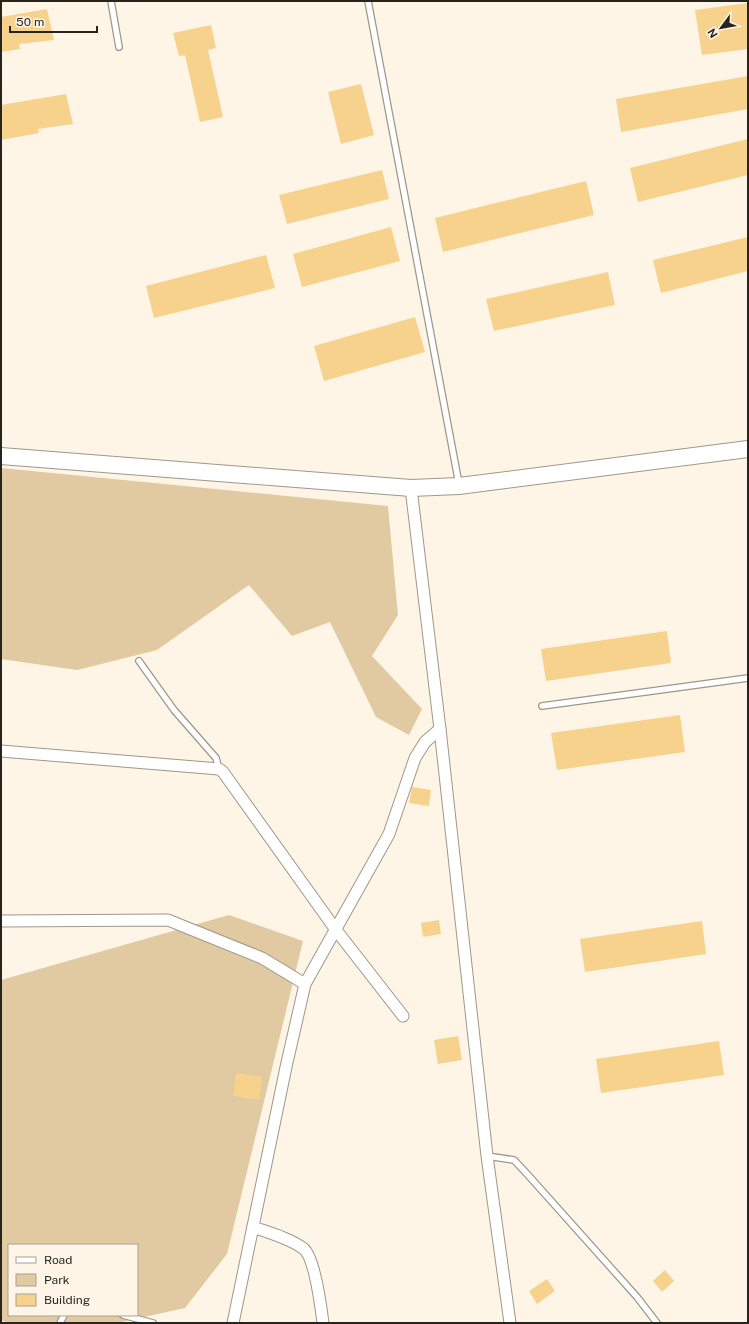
<svg xmlns="http://www.w3.org/2000/svg" width="749" height="1324" font-family="'Public Sans',sans-serif">
<style>
.green{fill:#e1caa1;fill-rule:evenodd}
.building{fill:#f6d28d}
.lines{fill:none;stroke-linecap:round;stroke-linejoin:round}
.lane-casing{stroke:#9f9789;stroke-width:8}
.street-casing{stroke:#9f9789;stroke-width:13}
.secondary-casing{stroke:#9f9789;stroke-width:18}
.lane{stroke:#fff;stroke-width:5.5}
.street{stroke:#fff;stroke-width:11}
.secondary{stroke:#fff;stroke-width:16}
</style>
<rect width="100%" height="100%" fill="#fef5e6"/>
<g class="green">
<path d="M 1,468 L 388,506 L 398,615 L 372,656 L 422,709 L 409,735 L 376,717 L 330,622 L 292,636 L 249,585 L 157,650 L 77,670 L 1,659 Z"/>
<path d="M 229,915 L 303,941 L 227,1254 L 185,1308 L 117,1323 L 8,1323 L 1,1320 L 1,980 ZM 9,1245 L 137,1245 L 137,1315 L 9,1315 Z"/>
</g>
<g class="building">
<path d="M 748,3 L 748,49 L 702,55 L 695,10 Z"/>
<path d="M 47,9 L 54,40 L 19,44 L 20,49 L 1,52 L 1,17 Z"/>
<path d="M 211,25 L 216,48 L 208,50 L 223,117 L 200,122 L 185,55 L 179,56 L 173,33 Z"/>
<path d="M 748,76 L 748,109 L 621,132 L 616,99 Z"/>
<path d="M 361,84 L 374,135 L 341,144 L 328,92 Z"/>
<path d="M 66,94 L 73,124 L 38,129 L 39,133 L 1,140 L 1,105 Z"/>
<path d="M 748,139 L 748,175 L 638,202 L 630,168 Z"/>
<path d="M 382,170 L 389,199 L 287,224 L 279,195 Z"/>
<path d="M 586,181 L 594,215 L 443,252 L 435,218 Z"/>
<path d="M 391,227 L 400,261 L 302,287 L 293,254 Z"/>
<path d="M 748,237 L 748,271 L 661,293 L 653,260 Z"/>
<path d="M 266,255 L 275,288 L 154,318 L 146,286 Z"/>
<path d="M 608,272 L 615,305 L 494,331 L 486,299 Z"/>
<path d="M 415,317 L 425,352 L 324,381 L 314,346 Z"/>
<path d="M 667,631 L 671,663 L 546,681 L 541,649 Z"/>
<path d="M 680,715 L 685,752 L 557,770 L 551,733 Z"/>
<path d="M 412,787 L 431,790 L 429,806 L 409,803 Z"/>
<path d="M 439,920 L 441,934 L 423,937 L 421,923 Z"/>
<path d="M 702,921 L 706,954 L 585,972 L 580,939 Z"/>
<path d="M 458,1036 L 462,1060 L 438,1064 L 434,1040 Z"/>
<path d="M 719,1041 L 724,1075 L 601,1093 L 596,1059 Z"/>
<path d="M 236,1073 L 262,1077 L 259,1100 L 233,1096 Z"/>
<path d="M 665,1270 L 674,1281 L 662,1292 L 653,1281 Z"/>
<path d="M 547,1279 L 555,1291 L 537,1304 L 529,1291 Z"/>
</g>
<g class="lines">
<defs>
<g id="lane">
<path d="M 111,1 L 119,47"/>
<path d="M 368,1 L 459,484"/>
<path d="M 139,661 L 174,710 L 216,758 L 219,769"/>
<path d="M 542,706 L 748,678"/>
<path d="M 487,1156 L 514,1160 L 528,1175 L 637,1297 L 657,1323"/>
<path d="M 123,1315 L 153,1323"/>
<path d="M 60,1323 L 64,1315"/>
</g>
<g id="street">
<path d="M 411,488 L 440,729 L 487,1156 L 510,1323"/>
<path d="M 1,751 L 219,769 L 223,772 L 336,930 L 403,1016"/>
<path d="M 1,921 L 168,920 L 262,958 L 305,984"/>
<path d="M 253,1227 C 267,1232 292,1239 304,1249 C 315,1259 321,1307 323,1323"/>
<path d="M 233,1323 L 286,1067 L 305,984 L 389,834 L 415,758 L 425,742 L 440,729"/>
</g>
<path id="secondary" d="M 1,456 L 411,488 L 459,486 L 748,449"/>
</defs>
<use href="#lane" class="lane-casing"/>
<use href="#street" class="street-casing"/>
<use href="#secondary" class="secondary-casing"/>
<use href="#lane" class="lane"/>
<use href="#street" class="street"/>
<use href="#secondary" class="secondary"/>
</g>
<rect width="749" height="1324" fill="none" stroke="#27241e" stroke-width="4"/>
<rect x="8" y="1244" width="130" height="72" fill="#fef5e6" stroke="#a8a196"/>
<rect x="16" y="1257" width="20" height="6" fill="#ffffff" stroke="#a8a196"/>
<text x="44" y="1264" font-size="12" fill="#27241e">Road</text>
<rect x="16" y="1274" width="20" height="12" fill="#e1caa1" stroke="#a8a196"/>
<text x="44" y="1284" font-size="12" fill="#27241e">Park</text>
<rect x="16" y="1294" width="20" height="12" fill="#f6d28d" stroke="#a8a196"/>
<text x="44" y="1304" font-size="12" fill="#27241e">Building</text>
<g transform="translate(721 28) rotate(238)" stroke="#fef5e6" stroke-width="3" paint-order="stroke">
<path d="M0-3L7 15L0 10L-7 15Z" fill="#27241e"/>
<text y="-6" font-size="11" font-weight="bold" text-anchor="middle" fill="#27241e">N</text>
</g>
<path d="M10 26v6h87v-6" fill="none" stroke="#27241e" stroke-width="2"/>
<text x="16" y="26" font-size="12" fill="#27241e" stroke="#fef5e6" stroke-width="3" paint-order="stroke">50 m</text>
</svg>
